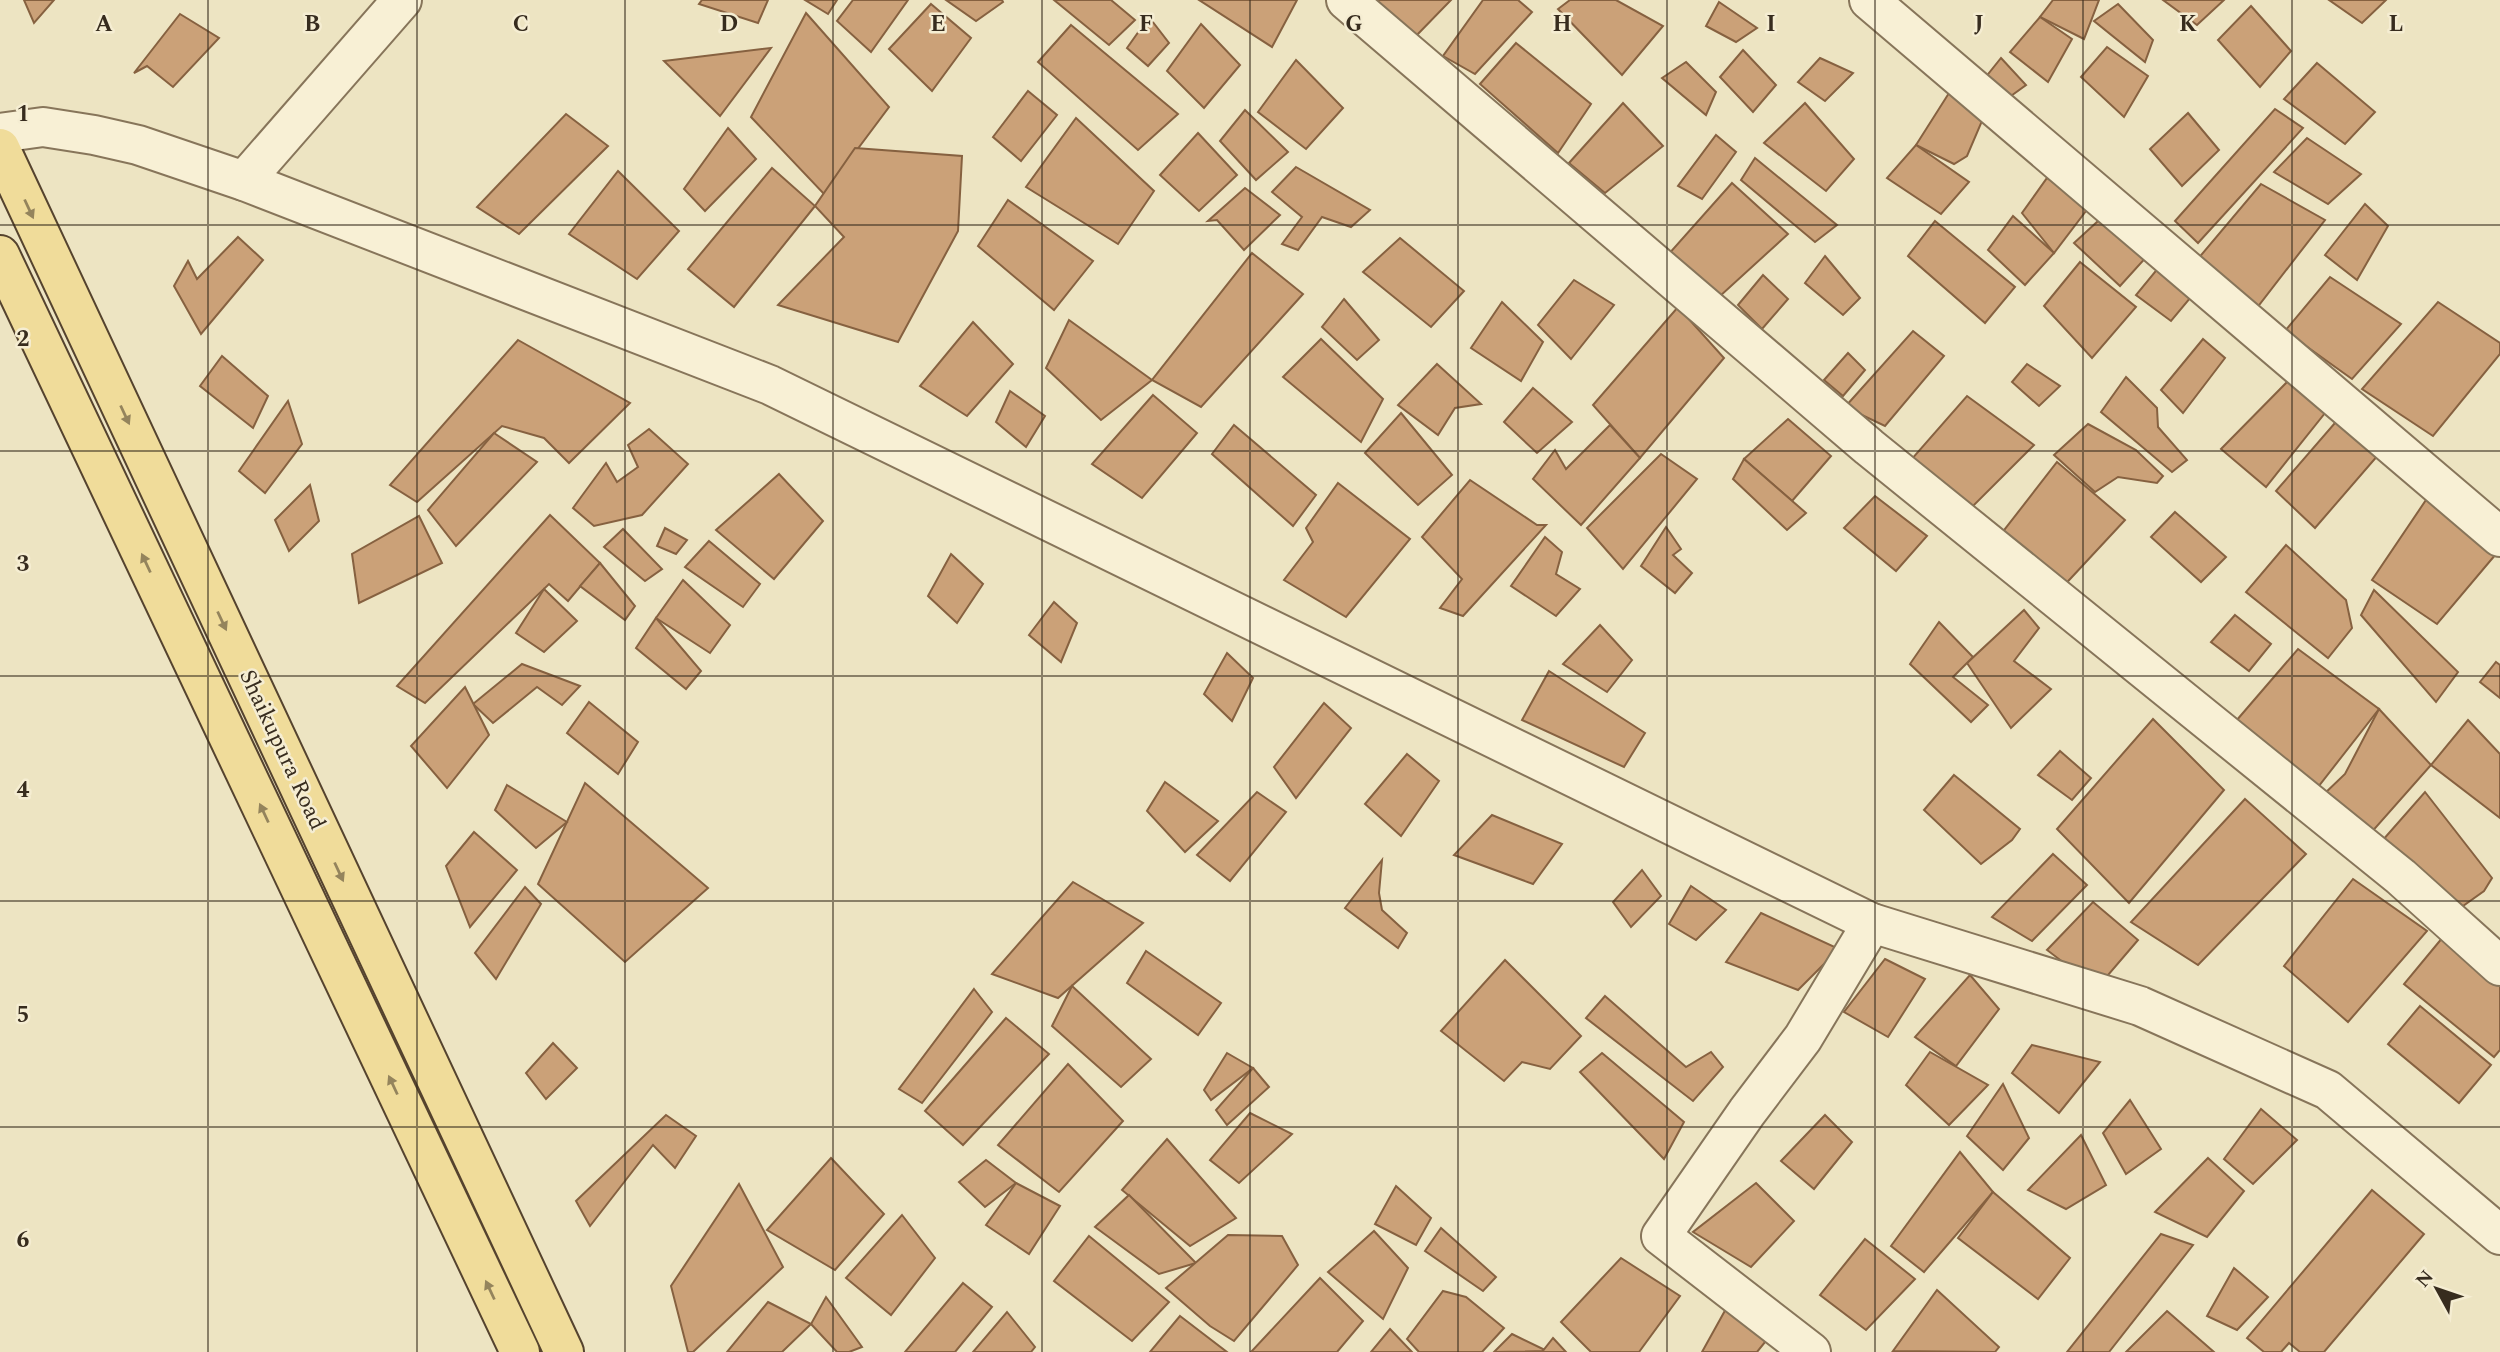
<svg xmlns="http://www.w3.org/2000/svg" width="2500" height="1352" font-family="Spectral,serif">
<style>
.building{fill:#cba178;stroke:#866140;stroke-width:2}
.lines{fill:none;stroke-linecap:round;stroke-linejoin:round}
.minor-casing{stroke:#87755a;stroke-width:42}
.major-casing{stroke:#55432e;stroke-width:42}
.minor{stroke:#f8f0d5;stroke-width:38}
.major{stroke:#f0dc9a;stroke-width:38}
.oneway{fill:#94845c}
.grid{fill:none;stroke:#372c1e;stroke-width:2;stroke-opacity:0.55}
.labels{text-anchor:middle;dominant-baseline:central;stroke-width:5;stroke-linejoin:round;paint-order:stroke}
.street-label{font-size:23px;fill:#372c1e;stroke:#f5edd2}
.grid-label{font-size:23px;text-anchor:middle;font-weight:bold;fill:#372c1e;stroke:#f5edd2;stroke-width:5;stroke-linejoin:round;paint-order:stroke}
</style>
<rect width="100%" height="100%" fill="#ede4c2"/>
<g class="building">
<path d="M 24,0 L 54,0 L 34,23 Z"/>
<path d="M 702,0 L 768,0 L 758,23 L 699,4 Z"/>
<path d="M 805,0 L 837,0 L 828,14 Z"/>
<path d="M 853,0 L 908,0 L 871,52 L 837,21 Z"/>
<path d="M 946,0 L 1002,0 L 1003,2 L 976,21 Z"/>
<path d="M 1054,0 L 1111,0 L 1135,20 L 1109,45 Z"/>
<path d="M 1199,0 L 1297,0 L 1272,47 Z"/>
<path d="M 1369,0 L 1451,0 L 1413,39 Z"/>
<path d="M 1483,0 L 1518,0 L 1532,12 L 1475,74 L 1443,56 Z"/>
<path d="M 1570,0 L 1616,0 L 1663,26 L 1622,75 L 1558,9 Z"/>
<path d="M 2053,0 L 2099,0 L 2084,39 L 2040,17 Z"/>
<path d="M 2163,0 L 2224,0 L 2197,25 Z"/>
<path d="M 2329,0 L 2386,0 L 2362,23 Z"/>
<path d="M 1719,2 L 1757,28 L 1736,42 L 1706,26 Z"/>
<path d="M 931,4 L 971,38 L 932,91 L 889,49 Z"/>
<path d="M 2118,4 L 2153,40 L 2145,62 L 2094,21 Z"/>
<path d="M 2251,6 L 2291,51 L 2260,87 L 2218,40 Z"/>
<path d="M 806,13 L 889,107 L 824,194 L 751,117 Z"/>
<path d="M 180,14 L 219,38 L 173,87 L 147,66 L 134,73 Z"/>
<path d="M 1149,17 L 1169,43 L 1148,66 L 1127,48 Z"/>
<path d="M 2040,17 L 2072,39 L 2048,82 L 2010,52 Z"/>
<path d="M 1201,24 L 1240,65 L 1204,108 L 1167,71 Z"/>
<path d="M 1071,25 L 1178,114 L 1138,150 L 1038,62 Z"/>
<path d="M 1516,43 L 1591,104 L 1558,153 L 1480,84 Z"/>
<path d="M 2107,47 L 2148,76 L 2124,117 L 2081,77 Z"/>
<path d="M 771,48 L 720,116 L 664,61 Z"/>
<path d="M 1743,50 L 1776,85 L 1753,112 L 1720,77 Z"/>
<path d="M 1820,58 L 1853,73 L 1825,101 L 1798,82 Z"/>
<path d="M 2001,58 L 2026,85 L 2004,101 L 1985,78 Z"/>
<path d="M 1296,60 L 1343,108 L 1306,149 L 1258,112 Z"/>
<path d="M 1686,62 L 1716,92 L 1706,115 L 1662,78 Z"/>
<path d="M 2317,63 L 2375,112 L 2345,144 L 2284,99 Z"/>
<path d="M 1028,91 L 1057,115 L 1021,161 L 993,137 Z"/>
<path d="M 1949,93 L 1985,114 L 1967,156 L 1954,164 L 1916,145 Z"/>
<path d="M 1623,103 L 1663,146 L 1605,193 L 1569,163 Z"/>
<path d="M 1805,103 L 1854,159 L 1826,191 L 1764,143 Z"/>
<path d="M 2275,109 L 2303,128 L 2198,243 L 2175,221 Z"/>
<path d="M 1245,110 L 1288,152 L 1256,180 L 1220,141 Z"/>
<path d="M 2188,113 L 2219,150 L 2182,186 L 2150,149 Z"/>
<path d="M 566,114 L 608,146 L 519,234 L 477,207 Z"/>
<path d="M 1076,118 L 1154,191 L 1118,244 L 1026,187 Z"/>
<path d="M 728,128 L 756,159 L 705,211 L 684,189 Z"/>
<path d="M 1198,133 L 1237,175 L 1199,211 L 1160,175 Z"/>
<path d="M 1716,135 L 1736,152 L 1702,199 L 1678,186 Z"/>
<path d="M 2307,138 L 2361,174 L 2328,204 L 2274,172 Z"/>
<path d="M 1916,145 L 1969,182 L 1941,214 L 1887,178 Z"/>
<path d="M 855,148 L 962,156 L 958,231 L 898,342 L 778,305 L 844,237 L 815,206 Z"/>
<path d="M 1755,158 L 1837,225 L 1815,242 L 1741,180 Z"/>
<path d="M 1296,167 L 1370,210 L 1351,227 L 1322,217 L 1298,250 L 1282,244 L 1302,217 L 1272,192 Z"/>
<path d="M 772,168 L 815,206 L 734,307 L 688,269 Z"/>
<path d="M 618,171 L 679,231 L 637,279 L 569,234 Z"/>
<path d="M 2047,178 L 2089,207 L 2054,253 L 2022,213 Z"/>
<path d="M 1732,183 L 1788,234 L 1719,297 L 1667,256 Z"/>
<path d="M 2261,184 L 2325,220 L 2256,309 L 2197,260 Z"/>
<path d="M 1245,188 L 1280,215 L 1244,250 L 1217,220 L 1208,221 Z"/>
<path d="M 1008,200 L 1093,261 L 1054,310 L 978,246 Z"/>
<path d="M 2365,204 L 2388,226 L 2357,280 L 2325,255 Z"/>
<path d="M 2109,211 L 2149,254 L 2120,286 L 2074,243 Z"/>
<path d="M 2013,216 L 2054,253 L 2025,285 L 1988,250 Z"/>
<path d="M 1935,221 L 2015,287 L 1985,323 L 1908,256 Z"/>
<path d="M 238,237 L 263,260 L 201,334 L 174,286 L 188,261 L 197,279 Z"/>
<path d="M 1400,238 L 1464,291 L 1431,327 L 1363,272 Z"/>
<path d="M 1252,253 L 1303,294 L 1201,407 L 1152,380 Z"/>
<path d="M 1825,256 L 1860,298 L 1843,315 L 1805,283 Z"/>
<path d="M 2080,262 L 2136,307 L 2092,358 L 2044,306 Z"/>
<path d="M 2159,267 L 2196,291 L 2171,321 L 2136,295 Z"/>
<path d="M 1763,275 L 1788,299 L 1762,329 L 1738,305 Z"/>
<path d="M 2330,277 L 2401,324 L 2352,379 L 2285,331 Z"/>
<path d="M 1574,280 L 1614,305 L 1571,359 L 1538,325 Z"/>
<path d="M 1344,299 L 1379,340 L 1357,360 L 1322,327 Z"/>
<path d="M 1502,302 L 1543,342 L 1521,381 L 1471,348 Z"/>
<path d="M 2438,302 L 2500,343 L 2500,354 L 2433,436 L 2362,389 Z"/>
<path d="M 1678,307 L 1724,358 L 1640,458 L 1593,405 Z"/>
<path d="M 1069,320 L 1152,380 L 1101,420 L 1046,368 Z"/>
<path d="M 973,322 L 1013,364 L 967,416 L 920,386 Z"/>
<path d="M 1913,331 L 1944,356 L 1885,426 L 1845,407 Z"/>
<path d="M 1321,339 L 1383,399 L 1361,442 L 1283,377 Z"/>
<path d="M 2203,339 L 2225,358 L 2183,413 L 2161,390 Z"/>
<path d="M 518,340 L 630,403 L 569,463 L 544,438 L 502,426 L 417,502 L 390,485 Z"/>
<path d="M 1848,353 L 1865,370 L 1843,396 L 1824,380 Z"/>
<path d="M 222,356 L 268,396 L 253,428 L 200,386 Z"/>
<path d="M 1437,364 L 1481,404 L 1455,408 L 1438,435 L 1398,405 Z"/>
<path d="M 2027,364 L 2060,386 L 2039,406 L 2012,382 Z"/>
<path d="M 2126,377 L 2157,408 L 2158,427 L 2187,460 L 2172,472 L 2101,412 Z"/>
<path d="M 2289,380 L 2329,408 L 2266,487 L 2221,449 Z"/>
<path d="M 1533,388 L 1572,422 L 1537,453 L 1504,422 Z"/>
<path d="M 1010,391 L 1045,416 L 1026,447 L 996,422 Z"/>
<path d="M 1153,395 L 1197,433 L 1142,498 L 1092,464 Z"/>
<path d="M 1967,396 L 2034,445 L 1971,508 L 1910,461 Z"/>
<path d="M 288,401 L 302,444 L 265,493 L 239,471 Z"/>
<path d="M 1401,413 L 1452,475 L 1418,505 L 1365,453 Z"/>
<path d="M 2341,416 L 2379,454 L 2315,528 L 2276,491 Z"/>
<path d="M 1788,419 L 1831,456 L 1792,501 L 1744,459 Z"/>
<path d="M 2088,424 L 2136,450 L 2163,476 L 2157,483 L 2118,477 L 2095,492 L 2054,455 Z"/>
<path d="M 1234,425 L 1316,495 L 1293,526 L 1212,454 Z"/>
<path d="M 1610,425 L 1640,458 L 1581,525 L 1533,479 L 1555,450 L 1566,469 Z"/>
<path d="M 649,429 L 688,464 L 642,515 L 594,526 L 573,508 L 606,463 L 617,482 L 638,467 L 628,445 Z"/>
<path d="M 494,433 L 537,462 L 456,546 L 428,510 Z"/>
<path d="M 1661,454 L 1697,479 L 1623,569 L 1587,528 Z"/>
<path d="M 1744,459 L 1806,513 L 1787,530 L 1733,479 Z"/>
<path d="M 2057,462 L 2125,520 L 2058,592 L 1998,538 Z"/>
<path d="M 779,474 L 823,521 L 774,579 L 716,530 Z"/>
<path d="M 1470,480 L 1537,525 L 1546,525 L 1463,616 L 1440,608 L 1462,579 L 1422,537 Z"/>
<path d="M 1338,483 L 1410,539 L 1346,617 L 1284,580 L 1313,542 L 1306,528 Z"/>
<path d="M 310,485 L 319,521 L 289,551 L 275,520 Z"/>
<path d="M 2430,494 L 2496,554 L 2437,624 L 2372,580 Z"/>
<path d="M 1875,496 L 1927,536 L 1896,571 L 1844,528 Z"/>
<path d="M 2175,512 L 2226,557 L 2201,582 L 2151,537 Z"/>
<path d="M 550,515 L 600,563 L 568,601 L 549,584 L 425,703 L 397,686 Z"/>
<path d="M 419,516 L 442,563 L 359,603 L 352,554 Z"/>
<path d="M 1666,527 L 1681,549 L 1673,555 L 1692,573 L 1675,593 L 1641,566 Z"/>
<path d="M 665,528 L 687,540 L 676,554 L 657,546 Z"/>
<path d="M 623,529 L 662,569 L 645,581 L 604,547 Z"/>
<path d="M 1545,537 L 1562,552 L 1556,574 L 1580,589 L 1556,616 L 1511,586 Z"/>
<path d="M 709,541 L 760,584 L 743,607 L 685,567 Z"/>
<path d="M 2286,545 L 2346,600 L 2352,628 L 2328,658 L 2246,592 Z"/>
<path d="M 951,554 L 983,584 L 957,623 L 928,596 Z"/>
<path d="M 600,563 L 635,606 L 625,620 L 580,586 Z"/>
<path d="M 683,580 L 730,625 L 710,653 L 656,618 Z"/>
<path d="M 544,589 L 577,621 L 544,652 L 516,633 Z"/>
<path d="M 2374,590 L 2458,672 L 2436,702 L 2361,615 Z"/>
<path d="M 1054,602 L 1077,623 L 1061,662 L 1029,635 Z"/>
<path d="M 2024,610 L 2039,628 L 2014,661 L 2051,689 L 2011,728 L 1967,663 Z"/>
<path d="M 2235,615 L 2271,644 L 2249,671 L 2211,642 Z"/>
<path d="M 656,618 L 701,671 L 686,689 L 636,648 Z"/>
<path d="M 1939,622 L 1973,657 L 1953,677 L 1988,705 L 1971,722 L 1910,664 Z"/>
<path d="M 1600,625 L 1632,660 L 1607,692 L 1563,664 Z"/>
<path d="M 2298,649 L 2379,709 L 2311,796 L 2230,728 Z"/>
<path d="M 1227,653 L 1253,678 L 1232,721 L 1204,694 Z"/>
<path d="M 2496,662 L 2500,665 L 2500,698 L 2480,682 Z"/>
<path d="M 522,664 L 580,686 L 562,705 L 537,687 L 493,723 L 473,704 Z"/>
<path d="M 1549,671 L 1645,733 L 1624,767 L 1522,720 Z"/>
<path d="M 465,687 L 489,735 L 447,788 L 411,746 Z"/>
<path d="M 589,702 L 638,742 L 618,774 L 567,733 Z"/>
<path d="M 1324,703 L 1351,728 L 1296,798 L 1274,767 Z"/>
<path d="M 2379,709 L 2431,765 L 2370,834 L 2320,798 L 2345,774 Z"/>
<path d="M 2153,719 L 2224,790 L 2129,903 L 2057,829 Z"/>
<path d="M 2468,720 L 2500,754 L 2500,818 L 2431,765 Z"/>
<path d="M 2060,751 L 2091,778 L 2072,800 L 2038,775 Z"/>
<path d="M 1407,754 L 1439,781 L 1401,836 L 1365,804 Z"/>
<path d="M 1954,775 L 2020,829 L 2012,840 L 1981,864 L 1924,810 Z"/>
<path d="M 1165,782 L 1218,821 L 1185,852 L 1147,811 Z"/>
<path d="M 585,783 L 708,888 L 625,962 L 538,884 Z"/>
<path d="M 507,785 L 567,822 L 536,848 L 495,810 Z"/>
<path d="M 1257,792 L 1286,812 L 1230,881 L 1197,855 Z"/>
<path d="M 2425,792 L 2492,878 L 2484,891 L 2456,911 L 2382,841 Z"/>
<path d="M 2245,799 L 2306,854 L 2198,965 L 2131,922 Z"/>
<path d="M 1492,815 L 1562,844 L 1533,884 L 1454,855 Z"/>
<path d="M 474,832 L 517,870 L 470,927 L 446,866 Z"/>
<path d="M 2053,854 L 2087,885 L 2032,941 L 1992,917 Z"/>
<path d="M 1382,860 L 1379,893 L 1382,910 L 1407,933 L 1398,948 L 1345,908 Z"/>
<path d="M 1642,870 L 1661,896 L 1631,927 L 1613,902 Z"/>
<path d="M 2353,879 L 2427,931 L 2348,1022 L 2284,966 Z"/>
<path d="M 1073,882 L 1143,923 L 1058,998 L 992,974 Z"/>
<path d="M 1691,886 L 1726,910 L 1696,940 L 1669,924 Z"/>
<path d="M 525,887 L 541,904 L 496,979 L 475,953 Z"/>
<path d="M 2093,902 L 2138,940 L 2097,988 L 2047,950 Z"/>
<path d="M 1761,913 L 1839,949 L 1798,990 L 1726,962 Z"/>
<path d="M 2443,937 L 2500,983 L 2500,1050 L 2494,1057 L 2404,984 Z"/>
<path d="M 1146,951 L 1221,1003 L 1198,1035 L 1127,983 Z"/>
<path d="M 1885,959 L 1925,979 L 1888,1037 L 1844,1012 Z"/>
<path d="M 1505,960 L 1581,1036 L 1550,1069 L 1522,1062 L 1504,1081 L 1441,1031 Z"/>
<path d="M 1970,975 L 1999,1009 L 1956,1066 L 1915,1037 Z"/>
<path d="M 1072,986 L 1151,1059 L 1121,1087 L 1052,1026 Z"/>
<path d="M 974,989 L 992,1012 L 922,1103 L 899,1089 Z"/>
<path d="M 1605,996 L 1686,1067 L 1711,1052 L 1723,1067 L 1693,1101 L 1586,1018 Z"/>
<path d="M 2420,1006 L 2491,1065 L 2459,1103 L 2388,1044 Z"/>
<path d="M 1006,1018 L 1049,1054 L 963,1145 L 925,1111 Z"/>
<path d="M 553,1043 L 577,1068 L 546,1099 L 526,1073 Z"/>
<path d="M 2032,1045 L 2100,1062 L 2059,1113 L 2012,1073 Z"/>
<path d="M 1930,1052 L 1988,1085 L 1949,1125 L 1906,1085 Z"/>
<path d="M 1227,1053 L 1253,1068 L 1211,1100 L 1204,1090 Z"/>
<path d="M 1602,1053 L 1684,1122 L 1664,1159 L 1580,1072 Z"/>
<path d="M 1068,1064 L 1123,1121 L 1059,1192 L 998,1145 Z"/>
<path d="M 1253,1068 L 1269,1087 L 1227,1125 L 1216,1110 Z"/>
<path d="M 2003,1084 L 2029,1138 L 2003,1170 L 1967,1136 Z"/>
<path d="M 2130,1100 L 2161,1149 L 2126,1174 L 2103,1133 Z"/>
<path d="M 2261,1109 L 2297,1140 L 2253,1184 L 2224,1159 Z"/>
<path d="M 1250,1113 L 1292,1134 L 1239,1183 L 1210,1160 Z"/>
<path d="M 666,1115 L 696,1136 L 675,1168 L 653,1145 L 590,1226 L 576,1201 Z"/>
<path d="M 1825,1115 L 1852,1142 L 1814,1189 L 1781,1161 Z"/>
<path d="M 2081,1135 L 2106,1185 L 2066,1209 L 2028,1190 Z"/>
<path d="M 1167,1139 L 1236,1218 L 1190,1246 L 1122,1190 Z"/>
<path d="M 1960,1152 L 1993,1192 L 1924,1272 L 1891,1246 Z"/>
<path d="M 831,1158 L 884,1214 L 835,1270 L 767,1230 Z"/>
<path d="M 2208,1158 L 2244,1191 L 2207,1237 L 2155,1212 Z"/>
<path d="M 986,1160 L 1016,1183 L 985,1207 L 959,1182 Z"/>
<path d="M 1016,1183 L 1060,1206 L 1029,1254 L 986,1225 Z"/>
<path d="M 1756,1183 L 1794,1221 L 1751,1267 L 1693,1232 Z"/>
<path d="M 739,1184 L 783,1267 L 693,1352 L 688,1352 L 671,1286 Z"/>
<path d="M 1396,1186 L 1431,1218 L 1416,1245 L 1375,1224 Z"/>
<path d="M 2372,1190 L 2424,1234 L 2324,1352 L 2300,1352 L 2289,1343 L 2281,1352 L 2264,1352 L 2247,1338 Z"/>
<path d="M 1993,1192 L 2070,1258 L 2038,1299 L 1958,1238 Z"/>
<path d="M 1129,1195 L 1196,1263 L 1159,1274 L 1095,1227 Z"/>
<path d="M 902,1215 L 935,1258 L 891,1315 L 846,1278 Z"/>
<path d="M 1441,1228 L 1496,1277 L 1483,1291 L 1425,1251 Z"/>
<path d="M 1374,1231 L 1408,1268 L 1383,1319 L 1328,1272 Z"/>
<path d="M 2161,1234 L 2193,1245 L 2109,1352 L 2067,1352 Z"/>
<path d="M 1228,1235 L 1282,1236 L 1298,1265 L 1234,1341 L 1210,1326 L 1166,1288 Z"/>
<path d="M 1089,1236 L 1169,1302 L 1132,1341 L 1054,1281 Z"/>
<path d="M 1865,1239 L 1915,1279 L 1866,1330 L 1820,1295 Z"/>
<path d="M 1621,1258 L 1680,1296 L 1639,1352 L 1591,1352 L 1561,1322 Z"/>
<path d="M 2234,1268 L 2268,1297 L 2237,1330 L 2207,1316 Z"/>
<path d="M 1320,1278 L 1363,1321 L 1337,1352 L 1251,1352 Z"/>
<path d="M 963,1283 L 992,1307 L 955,1352 L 905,1352 Z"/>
<path d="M 1937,1290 L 1999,1347 L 1995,1352 L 1893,1351 Z"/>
<path d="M 1443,1291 L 1466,1297 L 1504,1328 L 1482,1352 L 1419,1352 L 1407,1339 Z"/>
<path d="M 826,1297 L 862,1347 L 849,1352 L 837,1352 L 811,1324 Z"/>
<path d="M 768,1302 L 811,1324 L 782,1352 L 727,1352 Z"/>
<path d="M 1727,1307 L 1770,1336 L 1757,1352 L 1702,1352 Z"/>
<path d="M 2167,1311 L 2214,1352 L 2126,1352 Z"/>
<path d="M 1007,1312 L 1035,1347 L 1031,1352 L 973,1352 Z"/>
<path d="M 1180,1316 L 1227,1352 L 1150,1352 Z"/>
<path d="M 1390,1329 L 1412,1352 L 1371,1352 Z"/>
<path d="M 1512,1334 L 1547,1351 L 1494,1352 Z"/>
<path d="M 1553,1338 L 1566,1352 L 1542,1352 Z"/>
</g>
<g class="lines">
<defs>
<g id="minor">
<path d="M 1346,0 L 1869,447 L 2401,877 L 2500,966"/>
<path d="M 1869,0 L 2500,537"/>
<path d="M 0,133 L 43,127 L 94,135 L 138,145 L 244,181 L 770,385 L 1872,923 L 2140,1006 L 2328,1090 L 2500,1235"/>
<path d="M 244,181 L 402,0"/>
<path d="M 1811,1352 L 1661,1236 L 1747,1112 L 1803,1038 L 1872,923"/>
</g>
<g id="major">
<path d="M 0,148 L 564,1352"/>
<path d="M 0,255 L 520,1352"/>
</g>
</defs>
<use href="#minor" class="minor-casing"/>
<use href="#major" class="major-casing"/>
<use href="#minor" class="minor"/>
<use href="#major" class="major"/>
</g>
<defs><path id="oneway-solid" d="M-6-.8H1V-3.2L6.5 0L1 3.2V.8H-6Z" transform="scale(1.75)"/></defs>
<g class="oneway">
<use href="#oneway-solid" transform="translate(29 209) rotate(65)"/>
<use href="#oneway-solid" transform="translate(125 415) rotate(65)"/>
<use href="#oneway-solid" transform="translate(146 563) rotate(-115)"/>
<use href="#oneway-solid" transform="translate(222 621) rotate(65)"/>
<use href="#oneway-solid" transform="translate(264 813) rotate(-115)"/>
<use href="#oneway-solid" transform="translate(339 872) rotate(65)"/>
<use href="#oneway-solid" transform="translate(393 1085) rotate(-115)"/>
<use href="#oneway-solid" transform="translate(490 1290) rotate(-115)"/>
</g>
<path class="grid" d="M 208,0 L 208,1352M 417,0 L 417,1352M 625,0 L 625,1352M 833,0 L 833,1352M 1042,0 L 1042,1352M 1250,0 L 1250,1352M 1458,0 L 1458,1352M 1667,0 L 1667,1352M 1875,0 L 1875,1352M 2083,0 L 2083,1352M 2292,0 L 2292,1352M 0,225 L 2500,225M 0,451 L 2500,451M 0,676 L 2500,676M 0,901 L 2500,901M 0,1127 L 2500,1127"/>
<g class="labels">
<g class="street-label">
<text transform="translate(282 750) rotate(65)">Shaikupura Road</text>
</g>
</g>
<g class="grid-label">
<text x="104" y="31">A</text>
<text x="312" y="31">B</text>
<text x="521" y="31">C</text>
<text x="729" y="31">D</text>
<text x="938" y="31">E</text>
<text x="1146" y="31">F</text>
<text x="1354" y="31">G</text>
<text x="1562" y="31">H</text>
<text x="1771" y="31">I</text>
<text x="1979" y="31">J</text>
<text x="2188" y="31">K</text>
<text x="2396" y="31">L</text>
<text x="23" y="121">1</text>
<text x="23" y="346">2</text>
<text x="23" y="571">3</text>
<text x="23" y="797">4</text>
<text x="23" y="1022">5</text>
<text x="23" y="1247">6</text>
</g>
<g transform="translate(2437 1289) rotate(310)" stroke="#f5edd2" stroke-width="5" paint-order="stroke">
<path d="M0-5L12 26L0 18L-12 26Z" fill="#372c1e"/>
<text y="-10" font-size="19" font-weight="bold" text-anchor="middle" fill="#372c1e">N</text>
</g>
</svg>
